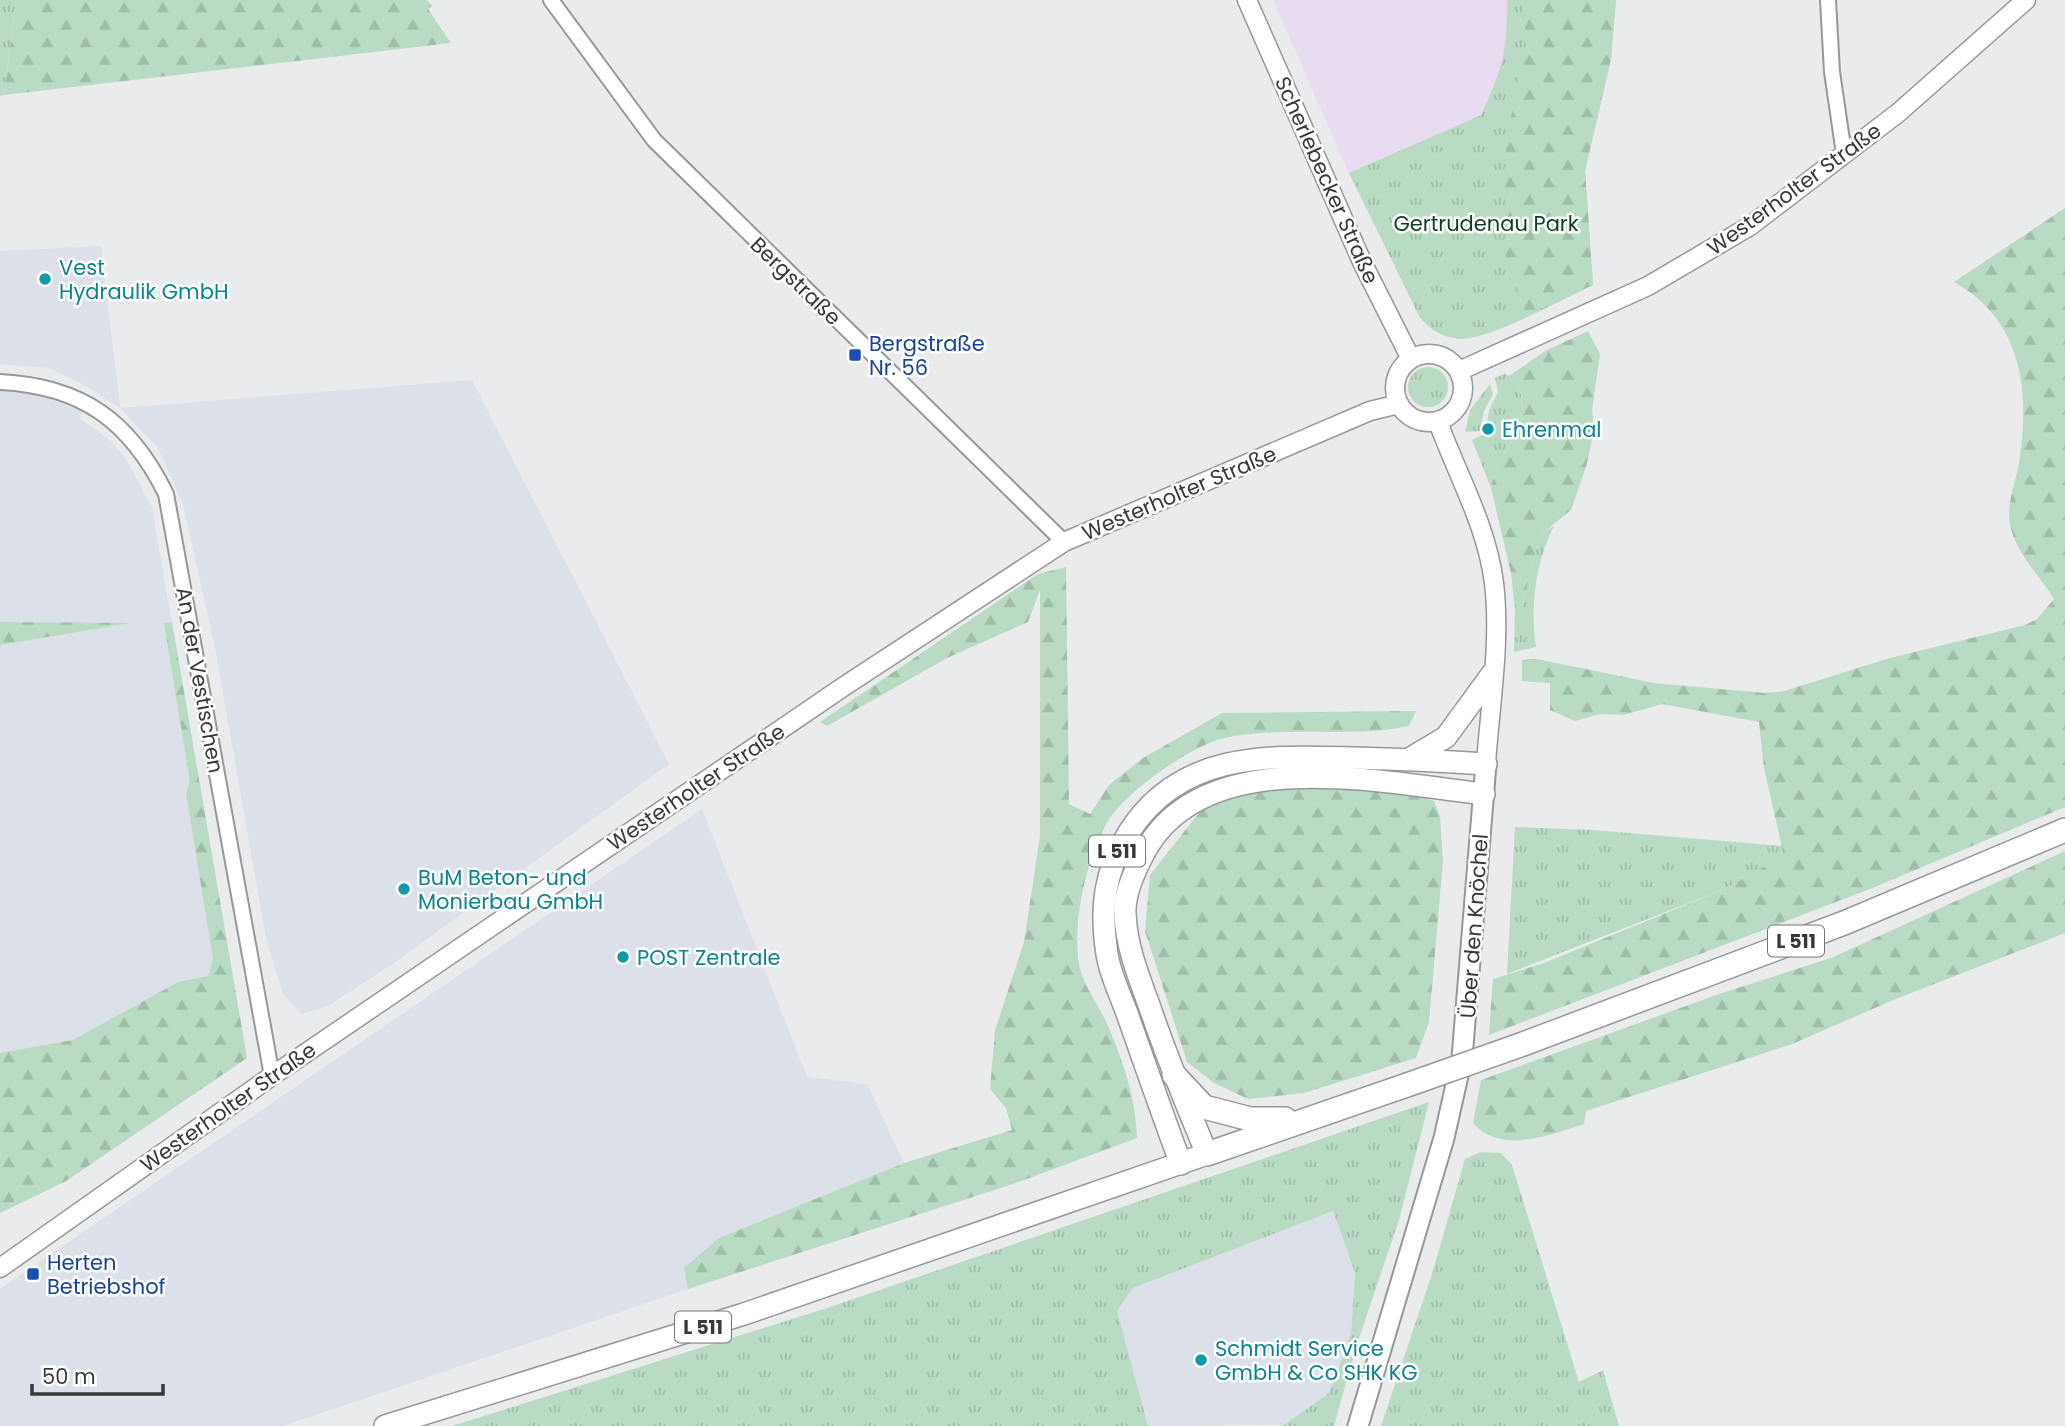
<svg xmlns="http://www.w3.org/2000/svg" width="2065" height="1426" font-family="Poppins,sans-serif">
<style>
.built{fill:#dbe0e9}
.industrial{fill:#e8dcf0}
.grass{fill:url(#grass-tufts)}
.forest{fill:url(#forest-firs)}
.lines{fill:none;stroke-linecap:round;stroke-linejoin:round}
.minor-casing{stroke:#969799;stroke-width:18}
.tertiary-casing{stroke:#969799;stroke-width:21}
.secondary-casing{stroke:#969799;stroke-width:23}
.primary-casing{stroke:#969799;stroke-width:24}
.trunk-casing{stroke:#969799;stroke-width:26}
.minor{stroke:#fff;stroke-width:14}
.tertiary{stroke:#fff;stroke-width:18}
.secondary{stroke:#fff;stroke-width:19}
.primary{stroke:#fff;stroke-width:21}
.trunk{stroke:#fff;stroke-width:23}
.trunk-bridge-casing{stroke:#969799;stroke-width:26;stroke-linecap:butt}
.trunk-bridge{stroke:#fff;stroke-width:23}
.culture-dot{fill:#0f9aa8;stroke:#fff;stroke-width:2.5}
.transit-dot{fill:#1a4fb4;stroke:#fff;stroke-width:2.5}
.labels{text-anchor:middle;dominant-baseline:central;stroke-width:5;stroke-linejoin:round;paint-order:stroke}
.shield{fill:#fff;stroke:#747474;stroke-width:2}
.shield-label{font-size:19px;font-weight:bold;fill:#383839}
.street-label{font-size:21px;fill:#383839;stroke:#fff}
.park-label{font-size:21px;fill:#0e3e23;stroke:#fff}
.culture-label{font-size:21px;fill:#0d838f;stroke:#fff;text-anchor:start}
.transit-label{font-size:21px;fill:#164399;stroke:#fff;text-anchor:start}
</style>
<defs>
<pattern id="grass-tufts" width="24" height="20" patternUnits="userSpaceOnUse" patternTransform="scale(1.75)"><rect width="24" height="20" fill="#b9dbc3"/><path d="M3 7l-1-3M5 7V3M7 7l1-3M15 17l-1-3M17 17v-4M19 17l1-3" fill="none" stroke="#a0bda8"/></pattern>
<pattern id="forest-firs" width="22" height="20" patternUnits="userSpaceOnUse" patternTransform="scale(1.75)"><rect width="22" height="20" fill="#b9dbc3"/><path d="M5 1l3.5 6h-7zM16 11l3.5 6h-7z" fill="#a0bda8"/></pattern>
</defs>
<rect width="100%" height="100%" fill="#eaebed"/>
<g class="built">
<path d="M 101,246 L 120,408 L 472,380 L 669,764 L 394,963 L 328,1006 L 301,1014 L 283,994 L 266,938 L 215,648 L 183,504 L 158,448 L 120,408 L 79,382 L 49,368 L 0,364 L 0,251 Z"/>
<path d="M 0,391 L 37,394 L 83,411 L 79,418 L 111,441 L 126,459 L 152,508 L 247,1058 L 66,1181 L 0,1213 Z"/>
<path d="M 702,809 L 807,1077 L 867,1084 L 904,1163 L 719,1238 L 684,1268 L 688,1289 L 283,1426 L 0,1426 L 0,1289 Z"/>
<path d="M 1333,1211 L 1355,1273 L 1351,1335 L 1329,1393 L 1284,1425 L 1148,1426 L 1117,1311 L 1133,1288 Z"/>
</g>
<path class="industrial" d="M 1273,0 L 1507,0 L 1507,48 L 1500,75 L 1481,115 L 1349,173 Z"/>
<g class="grass">
<path d="M 0,0 L 16,0 L 4,95 L 0,96 Z"/>
<path d="M 1507,0 L 1616,0 L 1611,59 L 1585,171 L 1593,285 C 1563,299 1491,339 1461,339 C 1444,338 1429,330 1419,316 L 1349,173 L 1481,115 C 1503,67 1507,54 1507,0 Z"/>
<circle cx="1428" cy="387" r="20"/>
<path d="M 1506,373 L 1507,376 L 1512,374 C 1542,423 1498,444 1491,488 L 1472,440 L 1485,434 L 1489,410 L 1498,392 L 1495,378 Z"/>
<path d="M 1490,384 L 1493,394 L 1484,411 L 1480,431 L 1465,432 L 1470,410 Z"/>
<path d="M 1554,526 C 1535,563 1530,607 1536,647 L 1514,652 L 1515,609 L 1520,615 L 1538,542 L 1544,532 Z"/>
<path d="M 1515,827 L 1593,830 L 1783,846 L 1785,856 L 1722,890 L 1507,974 Z"/>
<path d="M 1429,1102 L 1399,1220 L 1356,1347 L 1334,1426 L 1277,1426 L 1284,1425 L 1329,1393 L 1351,1335 L 1355,1273 L 1333,1211 L 1133,1288 L 1117,1311 L 1148,1426 L 452,1426 L 827,1308 Z"/>
<path d="M 1481,1152 L 1501,1153 L 1512,1165 L 1579,1382 L 1603,1370 L 1619,1426 L 1381,1426 L 1432,1274 L 1465,1159 Z"/>
</g>
<g class="forest">
<path d="M 16,0 L 427,0 L 432,6 L 428,9 L 451,43 L 4,95 Z"/>
<path d="M 1523,0 L 1616,0 L 1611,59 L 1585,171 L 1593,285 L 1526,315 L 1506,260 L 1505,231 L 1506,140 L 1526,47 Z"/>
<path d="M 2065,208 L 2065,807 L 1875,887 L 1489,1035 L 1493,979 L 1544,963 L 1722,890 L 1784,856 L 1764,768 L 1759,722 L 1662,704 L 1624,715 L 1600,714 L 1575,721 L 1550,710 L 1550,683 L 1522,681 L 1522,660 L 1537,659 L 1654,683 L 1765,693 L 1784,691 L 1890,658 L 2025,625 L 2037,619 L 2054,599 C 2038,573 2010,548 2009,515 C 2009,496 2018,475 2020,456 C 2030,386 2020,319 1954,282 Z"/>
<path d="M 1588,331 L 1600,354 L 1592,410 L 1594,431 L 1586,467 L 1571,510 L 1544,532 L 1538,542 L 1520,616 L 1515,609 L 1511,573 L 1491,488 C 1498,444 1542,423 1512,374 L 1545,351 Z"/>
<path d="M 1066,567 L 1069,804 L 1090,814 L 1109,785 L 1143,758 L 1222,713 L 1416,711 L 1409,726 C 1350,738 1289,726 1229,737 C 1194,743 1124,792 1106,824 C 1086,862 1074,916 1078,958 C 1081,984 1098,1003 1108,1026 C 1123,1061 1136,1099 1137,1138 L 1013,1184 L 688,1289 L 684,1268 L 719,1238 L 904,1163 L 1012,1130 L 1006,1108 L 990,1089 L 995,1030 L 1024,942 L 1040,836 L 1040,590 L 1028,622 L 947,658 L 827,726 L 820,722 L 1038,574 Z"/>
<path d="M 0,622 L 130,623 L 0,645 Z"/>
<path d="M 172,622 L 247,1058 L 66,1181 L 0,1213 L 0,1053 L 73,1040 L 178,982 L 208,976 L 213,959 L 186,792 L 190,782 L 164,623 Z"/>
<path d="M 1260,786 L 1393,789 L 1434,801 L 1440,817 L 1443,862 L 1429,1022 L 1416,1058 L 1304,1093 L 1248,1099 L 1214,1083 L 1187,1062 L 1145,931 L 1150,875 L 1202,809 L 1228,796 Z"/>
<path d="M 2065,851 L 2065,933 L 1891,1001 L 1792,1044 L 1586,1111 L 1584,1124 C 1550,1135 1501,1155 1473,1123 L 1481,1080 L 1719,994 L 1831,958 Z"/>
</g>
<g class="lines">
<defs>
<g id="minor">
<path d="M 551,0 L 654,140 L 1064,542"/>
<path d="M 1828,0 L 1832,72 L 1844,154"/>
<path d="M 0,382 C 82,386 130,421 166,494 L 272,1076"/>
</g>
<g id="tertiary">
<path d="M 1247,0 L 1363,264 L 1411,359"/>
<circle cx="1429" cy="388" r="34"/>
<path d="M 1459,371 L 1648,286 L 1750,226 L 1898,113 L 2026,0"/>
<path d="M 1438,422 C 1457,474 1487,526 1494,583 C 1501,642 1490,705 1486,764"/>
<path d="M 0,1268 L 272,1076 L 843,687 L 1064,542 L 1370,411 L 1399,404"/>
</g>
<path id="secondary" d="M 1358,1426 L 1444,1138 L 1462,1058 L 1486,764"/>
<g id="primary">
<path d="M 1409,759 L 1446,737 L 1492,674"/>
<path d="M 1181,1164 C 1163,1116 1146,1067 1129,1019 C 1122,998 1110,975 1107,954 C 1100,909 1104,871 1129,832 C 1181,751 1268,756 1353,758 C 1397,759 1442,761 1486,764"/>
<path d="M 385,1426 L 744,1314 L 1207,1154 C 1186,1104 1166,1055 1149,1005 C 1138,975 1126,945 1125,913 C 1124,893 1135,870 1144,853 C 1203,741 1384,783 1484,794"/>
</g>
<g id="trunk">
<path d="M 1523,1044 L 1844,923 L 2065,830"/>
<path d="M 1174,1075 L 1204,1107 L 1250,1119 L 1285,1119"/>
<path d="M 1207,1154 L 1407,1085"/>
</g>
</defs>
<use href="#minor" class="minor-casing"/>
<use href="#tertiary" class="tertiary-casing"/>
<use href="#secondary" class="secondary-casing"/>
<use href="#primary" class="primary-casing"/>
<use href="#trunk" class="trunk-casing"/>
<use href="#minor" class="minor"/>
<use href="#tertiary" class="tertiary"/>
<use href="#secondary" class="secondary"/>
<use href="#primary" class="primary"/>
<use href="#trunk" class="trunk"/>
<defs>
<path id="trunk-bridge" d="M 1407,1085 L 1523,1044"/>
</defs>
<use href="#trunk-bridge" class="trunk-bridge-casing"/>
<use href="#trunk-bridge" class="trunk-bridge"/>
</g>
<g class="culture-dot">
<circle cx="45" cy="279" r="7"/>
<circle cx="1488" cy="429" r="7"/>
<circle cx="404" cy="889" r="7"/>
<circle cx="623" cy="957" r="7"/>
<circle cx="1201" cy="1360" r="7"/>
</g>
<g class="transit-dot">
<rect x="848" y="348" width="14" height="14" rx="3.5"/>
<rect x="26" y="1267" width="14" height="14" rx="3.5"/>
</g>
<g class="labels">
<g class="shield">
<rect x="1089" y="835.5" width="56" height="31" rx="5"/>
<rect x="1768" y="925.5" width="56" height="31" rx="5"/>
<rect x="675" y="1311.5" width="56" height="31" rx="5"/>
</g>
<g class="shield-label">
<text x="1117" y="851">L 511</text>
<text x="1796" y="941">L 511</text>
<text x="703" y="1327">L 511</text>
</g>
<g class="street-label">
<text transform="translate(1327 180) rotate(66)">Scherlebecker Straße</text>
<text transform="translate(1794 189) rotate(-36)">Westerholter Straße</text>
<text transform="translate(796 281) rotate(44)">Bergstraße</text>
<text transform="translate(1179 493) rotate(-23)">Westerholter Straße</text>
<text transform="translate(200 680) rotate(80)">An der Vestischen</text>
<text transform="translate(696 787) rotate(-34)">Westerholter Straße</text>
<text transform="translate(1474 926) rotate(-86)">Über den Knöchel</text>
<text transform="translate(228 1107) rotate(-35)">Westerholter Straße</text>
</g>
<g class="park-label">
<text x="1486" y="223">Gertrudenau Park</text>
</g>
<g class="culture-label">
<text x="59" y="267">Vest<tspan x="59" dy="24">Hydraulik GmbH</tspan></text>
<text x="1502" y="429">Ehrenmal</text>
<text x="418" y="877">BuM Beton- und<tspan x="418" dy="24">Monierbau GmbH</tspan></text>
<text x="637" y="957">POST Zentrale</text>
<text x="1215" y="1348">Schmidt Service<tspan x="1215" dy="24">GmbH &amp; Co SHK KG</tspan></text>
</g>
<g class="transit-label">
<text x="869" y="343">Bergstraße<tspan x="869" dy="24">Nr. 56</tspan></text>
<text x="47" y="1262">Herten<tspan x="47" dy="24">Betriebshof</tspan></text>
</g>
</g>
<path d="M32 1384v10h131v-10" fill="none" stroke="#383839" stroke-width="3.5"/>
<text x="42" y="1384" font-size="21" fill="#383839" stroke="#ffffff" stroke-width="5" paint-order="stroke">50 m</text>
</svg>
